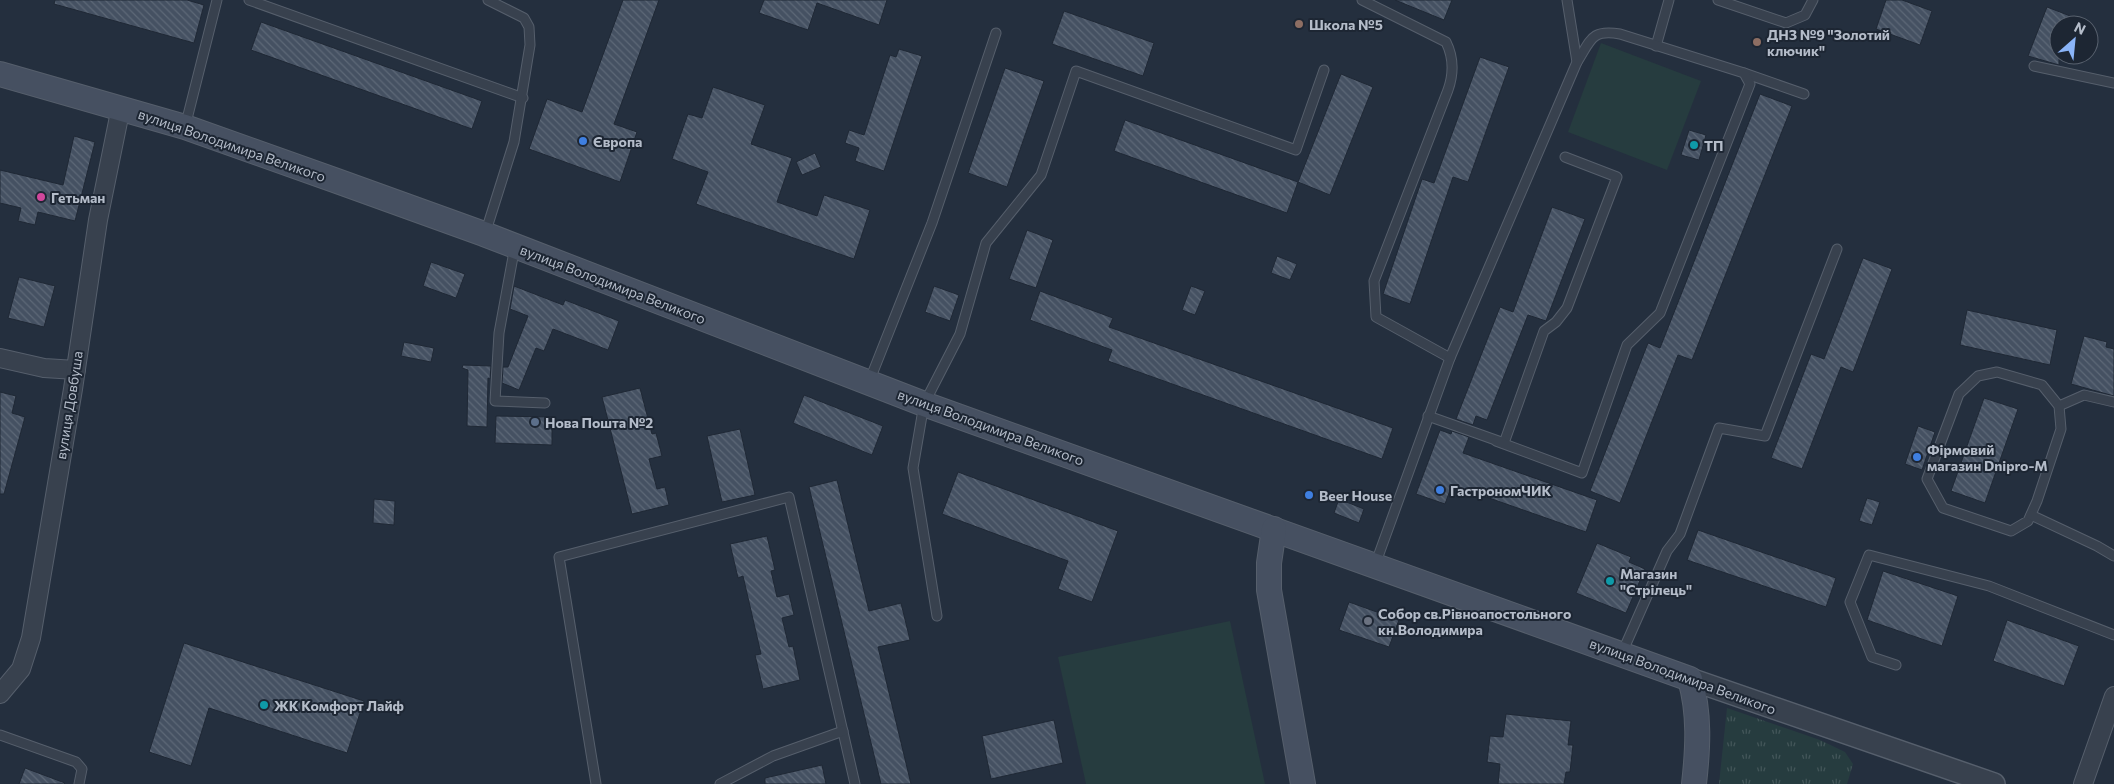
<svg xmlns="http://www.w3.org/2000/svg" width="2114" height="784" font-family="Commissioner,sans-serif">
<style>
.grass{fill:url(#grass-tufts)}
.pitch{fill:#263c3f}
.building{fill:url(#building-back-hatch);stroke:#1f2835}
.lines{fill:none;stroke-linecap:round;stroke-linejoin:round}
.service-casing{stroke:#565f6c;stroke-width:11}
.minor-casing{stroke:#565f6c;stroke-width:20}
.tertiary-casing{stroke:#565f6c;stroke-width:24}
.secondary-casing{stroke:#565f6c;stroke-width:26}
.service{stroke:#38414e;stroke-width:9}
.minor{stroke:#38414e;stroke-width:18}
.tertiary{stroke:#38414e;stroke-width:21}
.secondary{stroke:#465061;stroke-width:24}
.education-dot{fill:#8d6e63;stroke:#1d2633;stroke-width:2}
.shop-dot{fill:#3f7fe0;stroke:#1d2633;stroke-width:2}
.culture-dot{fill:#0f9aa8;stroke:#1d2633;stroke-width:2}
.hotel-dot{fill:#d1479c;stroke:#1d2633;stroke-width:2}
.service-dot{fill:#5c6f8a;stroke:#1d2633;stroke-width:2}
.worship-dot{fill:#6b7280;stroke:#1d2633;stroke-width:2}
.labels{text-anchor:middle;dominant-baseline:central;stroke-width:4;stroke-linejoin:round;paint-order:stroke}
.poi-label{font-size:14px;font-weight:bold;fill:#b4bcc9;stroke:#1d2633;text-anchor:start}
.street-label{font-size:14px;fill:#b4bcc9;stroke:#1d2633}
</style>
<defs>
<pattern id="grass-tufts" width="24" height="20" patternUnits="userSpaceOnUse" patternTransform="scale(1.25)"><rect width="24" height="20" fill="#263c3f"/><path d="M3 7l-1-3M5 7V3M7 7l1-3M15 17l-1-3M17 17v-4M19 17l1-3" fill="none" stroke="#435659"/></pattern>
<pattern id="building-back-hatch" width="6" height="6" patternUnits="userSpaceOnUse" patternTransform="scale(1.25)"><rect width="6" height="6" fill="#455162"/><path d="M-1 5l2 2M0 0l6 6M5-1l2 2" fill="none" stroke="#5d6877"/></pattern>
</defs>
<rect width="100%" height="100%" fill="#242f3e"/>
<path class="grass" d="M 1727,708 L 1820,740 L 1845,752 L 1853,764 L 1847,784 L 1719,784 Z"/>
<g class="pitch">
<path d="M 1601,43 L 1701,81 L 1667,170 L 1568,132 Z"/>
<path d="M 1230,621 L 1265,784 L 1086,784 L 1058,657 Z"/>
</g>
<g class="building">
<path d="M 55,0 L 187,0 L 204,5 L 194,43 L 54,4 Z"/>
<path d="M 623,0 L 659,0 L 614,124 L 637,132 L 620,182 L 529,149 L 547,99 L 582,112 Z"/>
<path d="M 764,0 L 887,0 L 879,25 L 817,3 L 808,30 L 759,13 Z"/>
<path d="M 1395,0 L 1452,0 L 1444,20 Z"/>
<path d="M 1886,0 L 1902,0 L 1932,11 L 1920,45 L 1876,29 Z"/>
<path d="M 2047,7 L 2091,24 L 2059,25 L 2059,65 L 2028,56 Z"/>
<path d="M 1064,11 L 1154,43 L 1143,76 L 1052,44 Z"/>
<path d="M 261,22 L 482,101 L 472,129 L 251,50 Z"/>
<path d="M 899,49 L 922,56 L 884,171 L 855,161 L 859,148 L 845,143 L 849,130 L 864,135 L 890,55 L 896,57 Z"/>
<path d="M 1480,57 L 1509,67 L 1468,182 L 1453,177 L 1410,304 L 1383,294 L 1422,179 L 1434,183 Z"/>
<path d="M 1005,68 L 1044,81 L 1007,187 L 968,173 Z"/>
<path d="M 1341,74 L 1373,87 L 1330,195 L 1298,182 Z"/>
<path d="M 713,87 L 765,105 L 751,144 L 792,158 L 777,202 L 817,216 L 824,195 L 870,210 L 854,259 L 696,204 L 708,172 L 672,159 L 688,114 L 702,118 Z"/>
<path d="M 1760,94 L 1792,106 L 1692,360 L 1678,355 L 1620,503 L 1590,491 L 1648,343 L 1660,348 Z"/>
<path d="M 1125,120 L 1298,182 L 1287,213 L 1114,151 Z"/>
<path d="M 1689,130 L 1706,135 L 1699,160 L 1681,155 Z"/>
<path d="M 74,136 L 95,142 L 75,221 L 38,212 L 35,225 L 18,221 L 21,208 L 0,203 L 0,170 L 63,185 Z"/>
<path d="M 815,153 L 821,167 L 802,175 L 796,162 Z"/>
<path d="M 1552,207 L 1585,219 L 1546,321 L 1528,315 L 1487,420 L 1476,416 L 1473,425 L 1456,419 L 1500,307 L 1513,312 Z"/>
<path d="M 1027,230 L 1053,240 L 1036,288 L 1009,279 Z"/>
<path d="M 1277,256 L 1297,264 L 1290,280 L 1271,273 Z"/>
<path d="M 1863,258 L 1892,269 L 1853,372 L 1841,367 L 1802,469 L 1771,458 L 1811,354 L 1824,359 Z"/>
<path d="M 431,262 L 465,274 L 456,298 L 423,286 Z"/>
<path d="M 19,277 L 55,286 L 44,327 L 8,318 Z"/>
<path d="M 514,286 L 563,305 L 565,300 L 619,321 L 608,350 L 553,329 L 544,351 L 536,348 L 519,390 L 502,383 L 503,367 L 508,367 L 528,316 L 510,309 Z"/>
<path d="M 934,286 L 959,295 L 950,321 L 925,312 Z"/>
<path d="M 1191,286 L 1205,291 L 1195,315 L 1182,310 Z"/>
<path d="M 1040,291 L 1113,318 L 1109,327 L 1393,428 L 1382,459 L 1108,361 L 1112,350 L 1030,320 Z"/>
<path d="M 1967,310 L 2057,330 L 2050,365 L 1960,345 Z"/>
<path d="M 2084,336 L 2107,342 L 2106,347 L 2114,349 L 2114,396 L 2071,384 Z"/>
<path d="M 404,342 L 434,348 L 431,362 L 401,356 Z"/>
<path d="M 463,365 L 491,366 L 490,379 L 488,378 L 487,427 L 467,426 L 468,370 L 462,368 Z"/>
<path d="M 640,388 L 652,434 L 656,433 L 662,456 L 649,459 L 657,489 L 665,487 L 669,505 L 632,514 L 602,397 Z"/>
<path d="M 0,392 L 16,396 L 12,413 L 25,417 L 4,494 L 0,494 Z"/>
<path d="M 804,395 L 883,426 L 872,455 L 793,423 Z"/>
<path d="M 1984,398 L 2018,409 L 1985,503 L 1951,491 Z"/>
<path d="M 496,416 L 552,417 L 552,445 L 495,443 Z"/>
<path d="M 1918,426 L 1935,432 L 1922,470 L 1905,464 Z"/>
<path d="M 740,429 L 755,495 L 722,502 L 707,436 Z"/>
<path d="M 1440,430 L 1451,434 L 1452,431 L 1469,437 L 1463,453 L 1597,500 L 1586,532 L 1452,485 L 1445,504 L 1416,494 Z"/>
<path d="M 958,472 L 1118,531 L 1092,602 L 1058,589 L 1068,561 L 942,514 Z"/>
<path d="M 837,480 L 869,611 L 901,603 L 910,640 L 878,647 L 911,784 L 881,784 L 809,487 Z"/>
<path d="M 1867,498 L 1880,502 L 1872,525 L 1859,521 Z"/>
<path d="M 374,499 L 395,501 L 394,525 L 373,523 Z"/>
<path d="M 1339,499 L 1364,509 L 1359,523 L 1334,513 Z"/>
<path d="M 1698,530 L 1836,578 L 1826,607 L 1687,560 Z"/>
<path d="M 767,536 L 775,570 L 771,571 L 777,597 L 789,594 L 794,615 L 782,618 L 789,647 L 793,646 L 800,680 L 763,689 L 755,655 L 761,654 L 743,576 L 738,578 L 730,544 Z"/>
<path d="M 1597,543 L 1631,557 L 1629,562 L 1645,569 L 1626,613 L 1576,593 Z"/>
<path d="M 1883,571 L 1958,596 L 1942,646 L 1867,620 Z"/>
<path d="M 1349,602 L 1399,620 L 1389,647 L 1339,630 Z"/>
<path d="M 2007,620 L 2079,646 L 2064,686 L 1993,661 Z"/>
<path d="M 184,643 L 364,701 L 347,753 L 209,708 L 191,766 L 149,752 Z"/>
<path d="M 1506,714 L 1571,721 L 1568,745 L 1573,745 L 1570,772 L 1566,772 L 1564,784 L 1498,784 L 1500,764 L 1487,762 L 1490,736 L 1503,737 Z"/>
<path d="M 1054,720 L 1063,763 L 991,779 L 982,736 Z"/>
<path d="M 822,765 L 826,784 L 765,784 L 765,778 Z"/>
<path d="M 25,768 L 65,783 L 64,784 L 19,784 Z"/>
</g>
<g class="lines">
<defs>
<g id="service">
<path d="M 249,0 L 523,98"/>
<path d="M 1362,0 L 1446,42 C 1454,58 1454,73 1448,90 L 1374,281 L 1376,317 L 1450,358"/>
<path d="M 1718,0 L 1786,23 L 1805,15 L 1813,0"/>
<path d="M 1656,46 L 1669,0"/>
<path d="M 2034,66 L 2114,83"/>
<path d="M 1744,73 L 1804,94"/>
<path d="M 185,127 L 217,0"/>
<path d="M 485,234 L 514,142 L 530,45 L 529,27 L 524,18 L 488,0"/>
<path d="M 515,246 L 499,333 L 495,401 L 545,403"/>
<path d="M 1997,372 L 2042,385 L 2059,406 L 2061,429 L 2037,501 L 2028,521 L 2011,531 L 1943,508 L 1927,479 L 1959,394 L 1978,376 Z"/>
<path d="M 869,382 L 932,223 L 996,33"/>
<path d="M 2059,406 L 2084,395 L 2114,402"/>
<path d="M 1428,416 L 1504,443 L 1544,331 L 1556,322 L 1567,308 L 1617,177 L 1565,157"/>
<path d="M 1496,441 L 1582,473 L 1627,345 L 1660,313 L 1750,84 L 1744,73 L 1620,34 C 1591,29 1591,40 1577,62"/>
<path d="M 2031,515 L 2097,546 L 2114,556"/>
<path d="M 1375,565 L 1450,358 L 1577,62 L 1567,0"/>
<path d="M 937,616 L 913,468 L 924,404 L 960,334 L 986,243 L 1041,175 L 1076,71 L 1296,150 L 1324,70"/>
<path d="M 1622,653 L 1667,551 L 1680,534 L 1719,428 L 1765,436 L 1837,249"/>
<path d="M 1896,665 L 1872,657 L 1850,602 L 1869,555 L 1989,586 L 2114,635"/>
<path d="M 0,735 L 76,762 L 82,769 L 79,784"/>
<path d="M 596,784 L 559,557 L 789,497 L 855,784"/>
<path d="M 720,784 L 773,756 L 843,731"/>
</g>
<g id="minor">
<path d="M 0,358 L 44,368 L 76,370"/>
<path d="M 0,694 L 21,669 L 31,638 L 73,389 L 98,220 L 121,107"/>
<path d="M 2083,784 L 2114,696"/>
</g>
<path id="tertiary" d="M 1690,679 L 1994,784"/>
<g id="secondary">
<path d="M 0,74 L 185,127 L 337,181 L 484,234 L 924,404 L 1690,679 C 1700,714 1698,748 1694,784"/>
<path d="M 1274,529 L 1269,563 L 1269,590 L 1303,784"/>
</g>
</defs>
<use href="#service" class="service-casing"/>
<use href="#minor" class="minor-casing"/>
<use href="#tertiary" class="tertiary-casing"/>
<use href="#secondary" class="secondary-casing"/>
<use href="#service" class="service"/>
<use href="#minor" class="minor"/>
<use href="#tertiary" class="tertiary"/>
<use href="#secondary" class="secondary"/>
</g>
<g class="education-dot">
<circle cx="1299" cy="24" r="5"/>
<circle cx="1757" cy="42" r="5"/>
</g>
<g class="shop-dot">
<circle cx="583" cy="141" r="5"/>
<circle cx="1917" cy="457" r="5"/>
<circle cx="1440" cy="490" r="5"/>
<circle cx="1309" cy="495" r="5"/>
</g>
<g class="culture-dot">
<circle cx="1694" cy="145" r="5"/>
<circle cx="1610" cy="581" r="5"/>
<circle cx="264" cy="705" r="5"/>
</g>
<circle class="hotel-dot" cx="41" cy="197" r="5"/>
<circle class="service-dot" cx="535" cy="422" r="5"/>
<circle class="worship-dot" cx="1368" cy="621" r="5"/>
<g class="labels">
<g class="poi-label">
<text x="1309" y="24">Школа №5</text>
<text x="1767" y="34">ДНЗ №9 "Золотий<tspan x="1767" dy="16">ключик"</tspan></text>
<text x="593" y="141">Європа</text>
<text x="1704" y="145">ТП</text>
<text x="51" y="197">Гетьман</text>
<text x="545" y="422">Нова Пошта №2</text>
<text x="1927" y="449">Фірмовий<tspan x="1927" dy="16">магазин Dnipro-M</tspan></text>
<text x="1450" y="490">ГастрономЧИК</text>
<text x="1319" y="495">Beer House</text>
<text x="1620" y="573">Магазин<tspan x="1620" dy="16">"Стрілець"</tspan></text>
<text x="1378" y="613">Собор св.Рівноапостольного<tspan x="1378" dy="16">кн.Володимира</tspan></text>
<text x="274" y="705">ЖК Комфорт Лайф</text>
</g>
<g class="street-label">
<text transform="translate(232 145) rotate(19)">вулиця Володимира Великого</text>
<text transform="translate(613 284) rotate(21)">вулиця Володимира Великого</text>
<text transform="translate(69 405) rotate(-81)">вулиця Довбуша</text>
<text transform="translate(991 427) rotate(20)">вулиця Володимира Великого</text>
<text transform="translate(1683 676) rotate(20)">вулиця Володимира Великого</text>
</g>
</g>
<g transform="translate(2074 40) rotate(27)"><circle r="24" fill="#1d2633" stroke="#59626f"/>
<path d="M0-4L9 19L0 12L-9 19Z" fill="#8ab4f8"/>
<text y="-8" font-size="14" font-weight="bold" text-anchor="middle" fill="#b4bcc9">N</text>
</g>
</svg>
